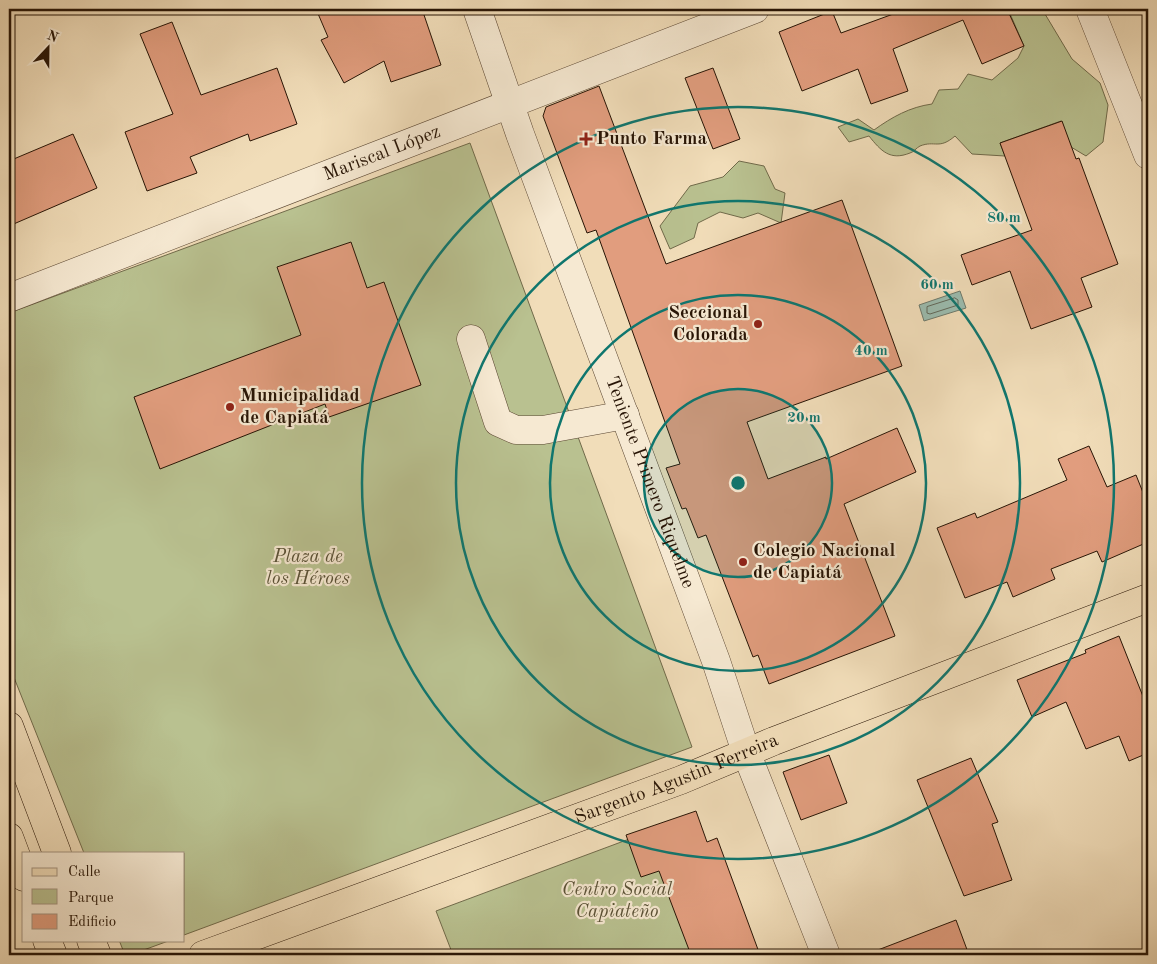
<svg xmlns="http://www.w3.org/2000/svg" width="1157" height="964" font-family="'Old Standard TT',serif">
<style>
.green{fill:#b9c190;stroke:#706a4a}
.water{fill:#9bbcaf;stroke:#6d796b}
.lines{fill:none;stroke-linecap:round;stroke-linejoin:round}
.shore{stroke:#61685a;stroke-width:1}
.building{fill:#e19d7e;stroke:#271405}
.minor-casing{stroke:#5a4632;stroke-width:29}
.major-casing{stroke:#271405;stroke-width:29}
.highway-casing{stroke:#271405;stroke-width:29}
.minor{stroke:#f6e9d2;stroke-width:28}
.major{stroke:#f1ddb9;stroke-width:28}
.highway{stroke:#f1ddb9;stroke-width:28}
.ring{fill:none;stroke:#0f766e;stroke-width:2.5}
.poi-dot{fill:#8f2418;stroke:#f6e9d2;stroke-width:2}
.labels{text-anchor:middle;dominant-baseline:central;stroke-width:4.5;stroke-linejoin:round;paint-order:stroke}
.poi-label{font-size:19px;font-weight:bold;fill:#271405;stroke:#f6e9d2;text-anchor:start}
.street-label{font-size:19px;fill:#271405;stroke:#f6e9d2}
.park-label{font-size:19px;font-style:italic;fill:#5a5136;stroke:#f6e9d2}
.centre{fill:#0f766e;stroke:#f6e9d2;stroke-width:2.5}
.ring-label{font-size:15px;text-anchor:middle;font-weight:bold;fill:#0f766e;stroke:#f6e9d2;stroke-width:4.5;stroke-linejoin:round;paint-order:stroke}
</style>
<rect width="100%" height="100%" fill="#f1ddb9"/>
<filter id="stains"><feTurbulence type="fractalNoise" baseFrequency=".004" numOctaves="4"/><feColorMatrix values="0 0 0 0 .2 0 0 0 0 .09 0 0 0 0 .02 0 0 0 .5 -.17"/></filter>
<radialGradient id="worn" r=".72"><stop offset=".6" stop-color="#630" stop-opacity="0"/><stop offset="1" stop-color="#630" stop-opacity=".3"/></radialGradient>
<g class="green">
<path d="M 1008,9 L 1047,9 L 1045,14 L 1072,59 L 1100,83 L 1108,105 L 1103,142 L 1086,156 L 1071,147 L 1061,121 L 1000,143 L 1005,156 L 972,154 L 955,136 C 939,150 935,140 920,146 C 916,148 914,152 910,153 C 890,161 881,151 869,136 L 849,142 L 838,127 L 858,119 L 874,130 C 892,117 910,107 932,104 L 939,90 L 958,89 L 968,74 L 992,80 L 1018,58 L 1024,46 Z"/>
<path d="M 470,143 L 692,747 L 184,935 L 184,853 L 84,853 L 9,665 L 9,313 Z"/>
<path d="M 739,161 L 764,166 L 775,189 L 785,193 L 781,223 L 758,213 L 743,218 L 720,212 L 698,223 L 694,238 L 670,249 L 660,226 L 690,186 L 723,177 Z"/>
<path d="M 648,832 L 695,955 L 453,955 L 436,911 Z"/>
<path d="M 119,940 L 171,940 L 130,955 L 125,955 Z"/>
</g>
<path class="water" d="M 960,291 L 966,308 L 924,321 L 919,305 Z"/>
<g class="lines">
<path class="shore" d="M 955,298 L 958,300 L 958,305 L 930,314 L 927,313 L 927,307 Z"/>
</g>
<g class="building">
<path d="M 316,9 L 422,9 L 441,65 L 391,82 L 384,61 L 344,83 L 321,40 L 328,37 Z"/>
<path d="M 907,9 L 1007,9 L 1024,46 L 982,64 L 963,20 L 893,49 L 908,91 L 871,104 L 858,69 L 802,91 L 779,32 L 832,11 L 841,33 Z"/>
<path d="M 172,22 L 201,95 L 277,68 L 297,124 L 250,141 L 248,134 L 190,157 L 197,173 L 147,191 L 125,132 L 173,114 L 140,34 Z"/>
<path d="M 713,68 L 740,139 L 713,149 L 685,78 Z"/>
<path d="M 599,86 L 666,264 L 842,200 L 902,366 L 747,422 L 768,479 L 826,457 L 826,459 L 897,428 L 916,472 L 844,504 L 895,636 L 769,684 L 758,655 L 753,657 L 706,535 L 698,538 L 686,508 L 682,509 L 666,468 L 680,464 L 596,230 L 587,233 L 543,116 L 546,107 Z"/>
<path d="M 1062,121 L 1076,159 L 1079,158 L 1118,264 L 1081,278 L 1092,307 L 1031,329 L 1010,271 L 972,285 L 961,255 L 1032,230 L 1000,143 Z"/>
<path d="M 73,134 L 97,188 L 9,226 L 9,161 Z"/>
<path d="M 351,242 L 367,288 L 384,282 L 421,385 L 329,417 L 325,404 L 160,469 L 134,397 L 301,335 L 277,267 Z"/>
<path d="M 1089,446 L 1107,487 L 1136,475 L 1148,505 L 1148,542 L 1102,562 L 1097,551 L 1051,569 L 1055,579 L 1013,597 L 1007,582 L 965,598 L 937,528 L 975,513 L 977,518 L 1067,480 L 1058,459 Z"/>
<path d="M 1119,636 L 1148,709 L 1148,753 L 1129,761 L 1119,736 L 1086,749 L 1066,702 L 1032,717 L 1017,680 L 1086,653 L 1085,650 Z"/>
<path d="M 829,755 L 847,803 L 801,820 L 783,772 Z"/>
<path d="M 971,758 L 998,822 L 992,824 L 1012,880 L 964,896 L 917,780 Z"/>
<path d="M 696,811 L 707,842 L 717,838 L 760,955 L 691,955 L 659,871 L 641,877 L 626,835 Z"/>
<path d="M 956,920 L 969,955 L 870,955 L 870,953 Z"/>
</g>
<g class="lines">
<defs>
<g id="minor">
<path id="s1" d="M 477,9 L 520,134 L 716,661 L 746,752 L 826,955"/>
<path d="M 1090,9 L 1148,155"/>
<path id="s2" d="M 9,298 L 755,9"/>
<path d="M 471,339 L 498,422 L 516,430 L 543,430 L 625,415"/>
</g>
<g id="major">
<path id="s3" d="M 203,955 L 681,780 L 774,741 L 1148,598"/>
</g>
<g id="highway">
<path d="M 9,726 L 57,853"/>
<path d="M 9,837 L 24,877"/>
<path d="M 47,940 L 53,955"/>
<path d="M 91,940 L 97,955"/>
</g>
</defs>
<use href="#minor" class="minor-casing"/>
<use href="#major" class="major-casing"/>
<use href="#highway" class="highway-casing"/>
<use href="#minor" class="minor"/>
<use href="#major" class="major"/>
<use href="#highway" class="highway"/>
</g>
<circle cx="738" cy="483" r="94" fill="#0f766e" fill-opacity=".12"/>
<g class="ring">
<circle cx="738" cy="483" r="94"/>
<circle cx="738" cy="483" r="188"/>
<circle cx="738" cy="483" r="282"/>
<circle cx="738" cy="483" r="376"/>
</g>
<g class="poi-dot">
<path d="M583.5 131.5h5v5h5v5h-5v5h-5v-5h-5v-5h5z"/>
<circle cx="758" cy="324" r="5"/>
<circle cx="230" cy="407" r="5"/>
<circle cx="743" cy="562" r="5"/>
</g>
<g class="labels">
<g class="poi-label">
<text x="596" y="139">Punto Farma</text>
<text x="748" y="313" text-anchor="end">Seccional<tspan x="748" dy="22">Colorada</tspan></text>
<text x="240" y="396">Municipalidad<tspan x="240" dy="22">de Capiatá</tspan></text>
<text x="753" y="551">Colegio Nacional<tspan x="753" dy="22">de Capiatá</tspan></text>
</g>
<g class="street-label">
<text stroke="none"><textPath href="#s2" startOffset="400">Mariscal López</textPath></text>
<text stroke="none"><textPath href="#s1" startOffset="504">Teniente Primero Riquelme</textPath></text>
<text stroke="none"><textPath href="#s3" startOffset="505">Sargento Agustin Ferreira</textPath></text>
</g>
<g class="park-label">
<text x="308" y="557">Plaza de<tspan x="308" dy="22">los Héroes</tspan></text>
<text x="617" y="890">Centro Social<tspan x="617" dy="22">Capiateño</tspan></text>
</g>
</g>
<circle cx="738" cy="483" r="8" class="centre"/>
<g class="ring-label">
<text x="1004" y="222">80 m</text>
<text x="937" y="289">60 m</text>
<text x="871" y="355">40 m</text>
<text x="804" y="422">20 m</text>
</g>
<rect width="1157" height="964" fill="none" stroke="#f1ddb9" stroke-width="30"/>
<rect x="10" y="10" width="1137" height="944" fill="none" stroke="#271405" stroke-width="2.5"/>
<rect x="15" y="15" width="1127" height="934" fill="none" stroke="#271405"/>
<rect x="22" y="852" width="162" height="90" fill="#f6e9d2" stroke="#a39480"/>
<rect x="32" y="868" width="25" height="8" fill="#f1ddb9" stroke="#a39480"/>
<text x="68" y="876" font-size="15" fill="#271405">Calle</text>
<rect x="32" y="889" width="25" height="15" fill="#b9c190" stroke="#a39480"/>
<text x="68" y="902" font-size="15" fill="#271405">Parque</text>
<rect x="32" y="914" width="25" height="15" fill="#e19d7e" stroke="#a39480"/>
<text x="68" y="926" font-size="15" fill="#271405">Edificio</text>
<g transform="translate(48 48) rotate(22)" stroke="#f6e9d2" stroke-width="4" paint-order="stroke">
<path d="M0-4L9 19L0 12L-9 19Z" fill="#271405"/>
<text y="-8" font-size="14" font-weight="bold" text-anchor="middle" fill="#271405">N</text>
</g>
<rect width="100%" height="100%" filter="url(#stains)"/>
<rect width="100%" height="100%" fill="url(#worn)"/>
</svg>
